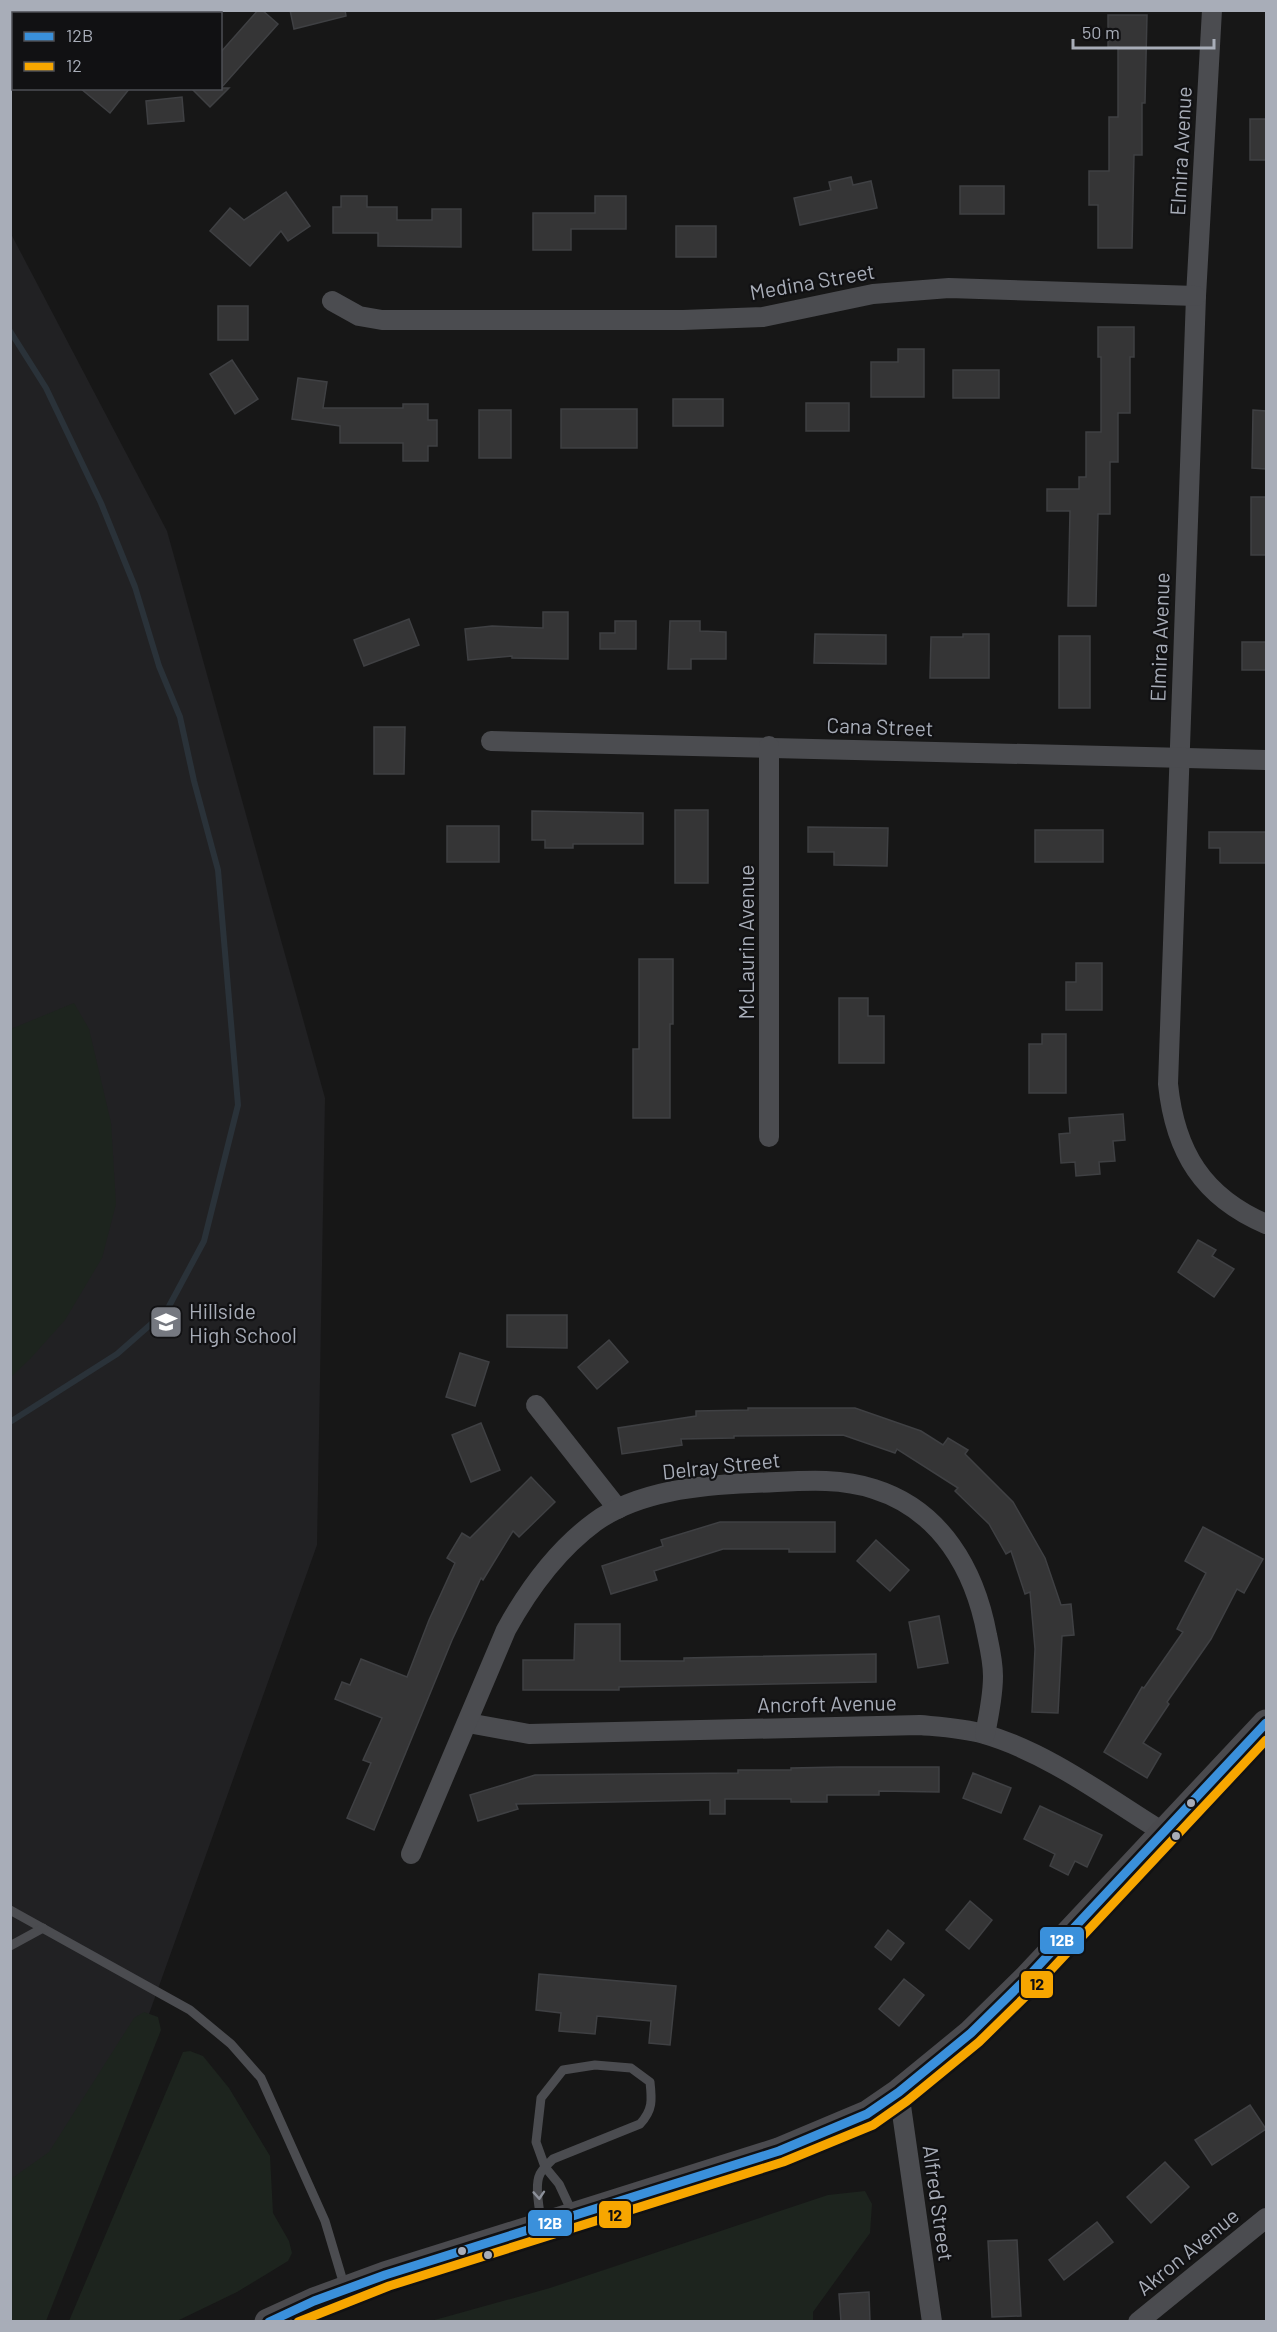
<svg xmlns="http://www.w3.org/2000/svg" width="1277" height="2332" font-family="Barlow,sans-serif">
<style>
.built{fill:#212123}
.green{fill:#1d241e}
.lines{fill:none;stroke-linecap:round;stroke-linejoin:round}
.stream{stroke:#2a3239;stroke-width:6}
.building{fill:#353536;stroke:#3f4043;stroke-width:1.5}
.service{stroke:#4b4c50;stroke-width:9}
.minor{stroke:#4b4c50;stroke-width:20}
.secondary{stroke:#4a4a4e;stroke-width:27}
.bus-1-casing{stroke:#111113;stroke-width:14}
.bus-2-casing{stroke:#111113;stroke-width:14}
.bus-1{stroke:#3a90db;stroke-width:9}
.bus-2{stroke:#f7a600;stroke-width:9}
.oneway{stroke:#8c9099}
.bus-dot{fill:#a8adb8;stroke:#111113;stroke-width:2}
.labels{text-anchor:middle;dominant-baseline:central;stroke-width:4.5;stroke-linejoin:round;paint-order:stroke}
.street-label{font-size:21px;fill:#a8adb8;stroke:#111113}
.poi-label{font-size:21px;fill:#a8adb8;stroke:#111113;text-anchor:start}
.line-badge{stroke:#111113;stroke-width:2}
.badge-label{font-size:16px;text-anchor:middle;font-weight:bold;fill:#fff}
.pale-badge-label{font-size:16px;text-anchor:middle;font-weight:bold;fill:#111}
</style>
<rect width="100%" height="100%" fill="#171717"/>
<path class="built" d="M 10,232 L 167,531 L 325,1098 L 317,1545 L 72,2229 L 10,2240 Z"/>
<g class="green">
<path d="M 74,1003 L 89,1029 L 111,1123 L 116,1204 L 102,1258 L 65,1320 L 30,1359 L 11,1377 L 11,1029 Z"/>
<path d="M 144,2012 L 158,2017 L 161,2030 L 46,2321 L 11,2321 L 11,2179 L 49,2152 L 134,2018 Z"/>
<path d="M 190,2051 L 203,2056 L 229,2088 L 270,2156 L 273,2213 L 289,2241 L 292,2253 L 288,2261 L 237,2292 L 177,2321 L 69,2321 L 183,2052 Z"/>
<path d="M 865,2191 L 872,2204 L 870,2233 L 813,2312 L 813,2321 L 431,2321 L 550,2288 L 828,2195 Z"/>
</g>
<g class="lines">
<path class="stream" d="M 10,331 L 46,388 L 101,503 L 135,587 L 159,666 L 180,717 L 194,781 L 218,870 L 238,1105 L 204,1241 L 167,1310 L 117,1354 L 10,1422"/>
</g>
<g class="building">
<path d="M 258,10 L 262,10 L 278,24 L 221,88 L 229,88 L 210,107 L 191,88 L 220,88 L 220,53 Z"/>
<path d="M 290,10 L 345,10 L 346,16 L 294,29 Z"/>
<path d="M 1108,15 L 1147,15 L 1145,103 L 1142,103 L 1142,155 L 1134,155 L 1132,248 L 1098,248 L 1098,205 L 1089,205 L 1089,171 L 1109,171 L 1109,117 L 1118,117 L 1118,47 L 1108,47 Z"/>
<path d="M 80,88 L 130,88 L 110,113 Z"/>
<path d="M 182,97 L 184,121 L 148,124 L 146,101 Z"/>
<rect x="1250" y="119" width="16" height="41"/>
<path d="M 851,177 L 853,185 L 871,181 L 877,208 L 800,225 L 794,198 L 831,190 L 829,182 Z"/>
<rect x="960" y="186" width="44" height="28"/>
<path d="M 286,192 L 310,226 L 288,241 L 281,231 L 250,266 L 210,231 L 230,208 L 244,220 Z"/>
<path d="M 341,196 L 367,196 L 367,207 L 397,207 L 397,220 L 432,220 L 432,209 L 461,209 L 461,247 L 378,246 L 378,233 L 333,233 L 333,207 L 341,207 Z"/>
<path d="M 595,196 L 626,196 L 626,229 L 571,229 L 571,250 L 533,250 L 533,213 L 595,213 Z"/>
<rect x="676" y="226" width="40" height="31"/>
<rect x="218" y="306" width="30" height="34"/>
<path d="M 1098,327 L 1134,327 L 1134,357 L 1130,357 L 1130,413 L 1118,413 L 1118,462 L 1110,462 L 1110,514 L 1098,514 L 1096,606 L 1068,606 L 1070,511 L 1047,511 L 1047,489 L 1079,489 L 1079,477 L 1086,477 L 1086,432 L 1101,432 L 1101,357 L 1098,357 Z"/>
<path d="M 898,349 L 924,349 L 924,397 L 871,397 L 871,362 L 898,362 Z"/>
<path d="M 232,360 L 258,399 L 235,414 L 210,374 Z"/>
<rect x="953" y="370" width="46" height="28"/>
<path d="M 298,378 L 327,382 L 323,408 L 403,408 L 403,404 L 428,404 L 428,420 L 437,420 L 437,446 L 428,446 L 428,461 L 403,461 L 403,443 L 340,443 L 340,426 L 292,419 Z"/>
<rect x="673" y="399" width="50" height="27"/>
<rect x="806" y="403" width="43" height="28"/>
<rect x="561" y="409" width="76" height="39"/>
<rect x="479" y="410" width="32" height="48"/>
<path d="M 1253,410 L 1266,411 L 1266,469 L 1252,468 Z"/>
<rect x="1251" y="497" width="15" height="58"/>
<path d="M 543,612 L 568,612 L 568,659 L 512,658 L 512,656 L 468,660 L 465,629 L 492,626 L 543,628 Z"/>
<path d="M 409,619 L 419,645 L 364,666 L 354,640 Z"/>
<path d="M 615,621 L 636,621 L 636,649 L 600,649 L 600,633 L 615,633 Z"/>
<path d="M 670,621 L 700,621 L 700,631 L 726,632 L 726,659 L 691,659 L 691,669 L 668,669 Z"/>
<path d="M 815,634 L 886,635 L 886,664 L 814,663 Z"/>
<path d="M 963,634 L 989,634 L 989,678 L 930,678 L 931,637 L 963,637 Z"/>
<rect x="1059" y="636" width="31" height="72"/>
<rect x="1242" y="642" width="24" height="28"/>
<path d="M 374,727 L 405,727 L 404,774 L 374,774 Z"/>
<rect x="675" y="810" width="33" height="73"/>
<path d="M 532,811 L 643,813 L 643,844 L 573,844 L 573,848 L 545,848 L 545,840 L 532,840 Z"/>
<rect x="447" y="826" width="52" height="36"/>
<path d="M 808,827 L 888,828 L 887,866 L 834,865 L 834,852 L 808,852 Z"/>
<rect x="1035" y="830" width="68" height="32"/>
<path d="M 1209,832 L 1266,832 L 1266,863 L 1220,863 L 1220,848 L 1209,848 Z"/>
<path d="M 639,959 L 673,959 L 673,1024 L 670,1024 L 670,1118 L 633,1118 L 633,1049 L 639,1049 Z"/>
<path d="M 1076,963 L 1102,963 L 1102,1010 L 1066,1010 L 1066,982 L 1076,982 Z"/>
<path d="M 839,998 L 868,998 L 868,1016 L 884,1016 L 884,1063 L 839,1063 Z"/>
<path d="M 1042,1034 L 1066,1034 L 1066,1093 L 1029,1093 L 1029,1044 L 1042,1044 Z"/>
<path d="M 1123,1114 L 1125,1140 L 1113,1141 L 1115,1161 L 1099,1162 L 1100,1174 L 1076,1176 L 1075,1162 L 1061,1163 L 1059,1134 L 1070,1133 L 1069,1118 Z"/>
<path d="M 1198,1240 L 1216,1250 L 1212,1256 L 1234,1269 L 1214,1297 L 1178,1272 Z"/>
<path d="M 507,1315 L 567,1315 L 567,1348 L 507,1347 Z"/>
<path d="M 609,1340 L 628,1362 L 597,1389 L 578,1367 Z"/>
<path d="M 460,1353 L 489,1362 L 475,1406 L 446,1397 Z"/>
<path d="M 748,1408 L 855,1408 L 921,1431 L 943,1445 L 948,1438 L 968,1450 L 965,1454 L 1013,1502 L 1045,1558 L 1061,1605 L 1071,1604 L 1074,1635 L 1062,1636 L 1058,1713 L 1032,1712 L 1035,1649 L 1030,1592 L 1025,1594 L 1011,1551 L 1006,1554 L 989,1524 L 955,1491 L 958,1488 L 897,1449 L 895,1453 L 843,1435 L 734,1436 L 734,1438 L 681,1439 L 682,1445 L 622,1454 L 618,1428 L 696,1416 L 696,1411 L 748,1410 Z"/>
<path d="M 481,1423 L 500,1470 L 471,1482 L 452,1435 Z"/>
<path d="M 531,1477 L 555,1502 L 519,1537 L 513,1531 L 483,1580 L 481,1578 L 452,1640 L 374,1830 L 347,1818 L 371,1763 L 363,1760 L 382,1718 L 335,1699 L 342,1682 L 350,1685 L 361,1659 L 407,1677 L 429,1620 L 455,1563 L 447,1558 L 462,1533 L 470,1538 Z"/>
<path d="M 720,1522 L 835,1522 L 835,1552 L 789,1552 L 789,1549 L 723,1549 L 654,1571 L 657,1580 L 611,1594 L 602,1566 L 663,1546 L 661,1540 Z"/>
<path d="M 1203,1527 L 1263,1559 L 1244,1593 L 1237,1589 L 1211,1639 L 1167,1702 L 1169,1704 L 1143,1743 L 1161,1754 L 1147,1778 L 1104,1752 L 1142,1687 L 1144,1688 L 1183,1632 L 1177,1629 L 1206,1573 L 1185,1561 Z"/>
<path d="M 876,1540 L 909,1570 L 890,1591 L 857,1561 Z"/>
<path d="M 939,1616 L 948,1663 L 918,1668 L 909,1622 Z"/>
<path d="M 575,1624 L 620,1624 L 620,1661 L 684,1661 L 684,1658 L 876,1654 L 876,1682 L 619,1687 L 619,1690 L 523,1690 L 523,1660 L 574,1660 Z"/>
<path d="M 840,1767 L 939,1767 L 939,1792 L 879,1791 L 879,1795 L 827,1795 L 827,1802 L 791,1802 L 791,1799 L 725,1799 L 725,1814 L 710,1814 L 710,1800 L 516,1804 L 518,1809 L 478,1821 L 470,1795 L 535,1775 L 738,1773 L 738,1770 L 791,1770 L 791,1768 Z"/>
<path d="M 973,1773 L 1011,1788 L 1001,1813 L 963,1798 Z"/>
<path d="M 1040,1806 L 1102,1835 L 1087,1867 L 1075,1861 L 1068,1875 L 1050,1866 L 1055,1854 L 1024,1839 Z"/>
<path d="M 970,1901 L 992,1920 L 969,1949 L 946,1930 Z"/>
<path d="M 888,1930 L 904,1943 L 891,1960 L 875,1947 Z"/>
<path d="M 539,1974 L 676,1986 L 670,2045 L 649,2043 L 651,2021 L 597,2016 L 595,2034 L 559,2031 L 561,2013 L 536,2010 Z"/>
<path d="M 904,1979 L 924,1995 L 899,2026 L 879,2009 Z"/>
<path d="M 1250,2105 L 1266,2129 L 1212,2165 L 1195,2140 Z"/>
<path d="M 1165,2162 L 1189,2187 L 1151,2223 L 1127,2197 Z"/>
<path d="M 1097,2222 L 1113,2242 L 1064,2280 L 1049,2260 Z"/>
<path d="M 1017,2240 L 1021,2316 L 992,2317 L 988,2241 Z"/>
<path d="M 869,2292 L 870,2322 L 841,2322 L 839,2294 Z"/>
</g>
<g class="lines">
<g class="service">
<path d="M 10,1910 L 190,2010 L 231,2044 L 261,2078 L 325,2221 L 345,2288"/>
<path d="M 10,1946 L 43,1928"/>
<path d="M 541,2223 C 540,2209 534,2186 540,2174 C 543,2168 549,2163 553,2159 L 640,2124 C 653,2110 652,2100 650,2082 L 631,2068 L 595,2065 L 563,2070 L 541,2098 L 536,2142 L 545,2167 L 559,2184 L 573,2214"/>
</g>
<g class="minor">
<path d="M 1212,10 L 1196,296 L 1168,1084 C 1175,1152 1203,1197 1266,1224"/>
<path d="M 172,14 L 174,10"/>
<path d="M 332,301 L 359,316 L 382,320 L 683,320 L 763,317 L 873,294 L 949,288 L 1196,296"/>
<path d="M 491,741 L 1266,760"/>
<path d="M 769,746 L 769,1137"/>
<path d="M 536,1405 L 618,1509"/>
<path d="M 468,1723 L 529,1734 L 920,1725 C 942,1727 963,1728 984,1734 C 1049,1753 1106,1797 1163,1832"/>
<path d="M 411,1854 L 506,1630 C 528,1590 557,1550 595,1522 C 638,1491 700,1485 752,1483 C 792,1482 835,1476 874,1489 C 941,1510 975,1570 987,1635 C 990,1649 993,1662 993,1676 C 993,1695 989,1715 985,1734"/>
<path d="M 899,2092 L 932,2322"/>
<path d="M 1138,2322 L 1266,2218"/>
</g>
<path class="secondary" d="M 268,2322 L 314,2301 L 385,2275 L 779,2151 L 867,2114 L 899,2092 L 971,2033 L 1026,1979 L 1266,1723"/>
<defs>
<path id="bus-1" d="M 269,2322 L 314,2301 L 385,2275 L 779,2151 L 867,2114 L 899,2092 L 971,2033 L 1026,1979 L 1266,1723"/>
<path id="bus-2" d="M 298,2322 L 389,2286 L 783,2162 L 873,2125 L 907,2101 L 979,2042 L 1035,1987 L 1266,1740"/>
</defs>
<use href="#bus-1" class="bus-1-casing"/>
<use href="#bus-2" class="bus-2-casing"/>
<use href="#bus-1" class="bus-1"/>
<use href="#bus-2" class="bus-2"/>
</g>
<defs><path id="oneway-chevron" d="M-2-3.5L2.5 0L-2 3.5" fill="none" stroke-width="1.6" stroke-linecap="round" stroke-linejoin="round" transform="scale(1.5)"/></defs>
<use class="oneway" href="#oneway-chevron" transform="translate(539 2195) rotate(86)"/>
<defs>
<symbol id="school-square" viewBox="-11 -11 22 22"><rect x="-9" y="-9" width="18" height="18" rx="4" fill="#757880" stroke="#111113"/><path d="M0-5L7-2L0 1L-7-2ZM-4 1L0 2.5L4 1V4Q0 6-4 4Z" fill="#fff"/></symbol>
</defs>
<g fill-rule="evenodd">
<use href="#school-square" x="147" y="1303" width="38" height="38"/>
</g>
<g class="bus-dot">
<circle cx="1191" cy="1803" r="5"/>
<circle cx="1176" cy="1836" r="5"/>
<circle cx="462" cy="2251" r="5"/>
<circle cx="488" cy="2255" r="5"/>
</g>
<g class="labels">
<g class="street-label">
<text transform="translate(1180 151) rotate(-87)">Elmira Avenue</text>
<text transform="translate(812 281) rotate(-10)">Medina Street</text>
<text transform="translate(1159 637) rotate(-88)">Elmira Avenue</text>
<text transform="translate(880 726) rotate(2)">Cana Street</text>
<text transform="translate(745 942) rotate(-90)">McLaurin Avenue</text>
<text transform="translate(721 1465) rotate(-6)">Delray Street</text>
<text transform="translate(827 1703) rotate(-1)">Ancroft Avenue</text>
<text transform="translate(939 2203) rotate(82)">Alfred Street</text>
<text transform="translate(1187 2251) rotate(-39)">Akron Avenue</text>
</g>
<g class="poi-label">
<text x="189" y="1310">Hillside<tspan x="189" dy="24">High School</tspan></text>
</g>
</g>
<g class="line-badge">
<rect x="1039" y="1926" width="46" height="29" rx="6" fill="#3a90db"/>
<rect x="1020" y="1970" width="34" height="29" rx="6" fill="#f7a600"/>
<rect x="598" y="2200" width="34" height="29" rx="6" fill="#f7a600"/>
<rect x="527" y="2209" width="46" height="28" rx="6" fill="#3a90db"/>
</g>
<g class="badge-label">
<text x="1062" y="1946">12B</text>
<text x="550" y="2229">12B</text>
</g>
<g class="pale-badge-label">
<text x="1037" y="1990">12</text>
<text x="615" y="2221">12</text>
</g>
<rect width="1277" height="2332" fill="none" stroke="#a8adb8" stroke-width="24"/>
<rect x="12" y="12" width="210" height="78" fill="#111113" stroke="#4d4f55" stroke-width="1.5"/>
<rect x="24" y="32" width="30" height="9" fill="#3a90db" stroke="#4d4f55" stroke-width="1.5"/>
<text x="66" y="42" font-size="18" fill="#a8adb8">12B</text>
<rect x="24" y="62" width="30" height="9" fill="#f7a600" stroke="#4d4f55" stroke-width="1.5"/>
<text x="66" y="72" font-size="18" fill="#a8adb8">12</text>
<path d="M1073 39v9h141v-9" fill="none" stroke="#a8adb8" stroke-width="3"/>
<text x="1082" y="39" font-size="18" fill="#a8adb8" stroke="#111113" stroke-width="4.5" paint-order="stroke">50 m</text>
</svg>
